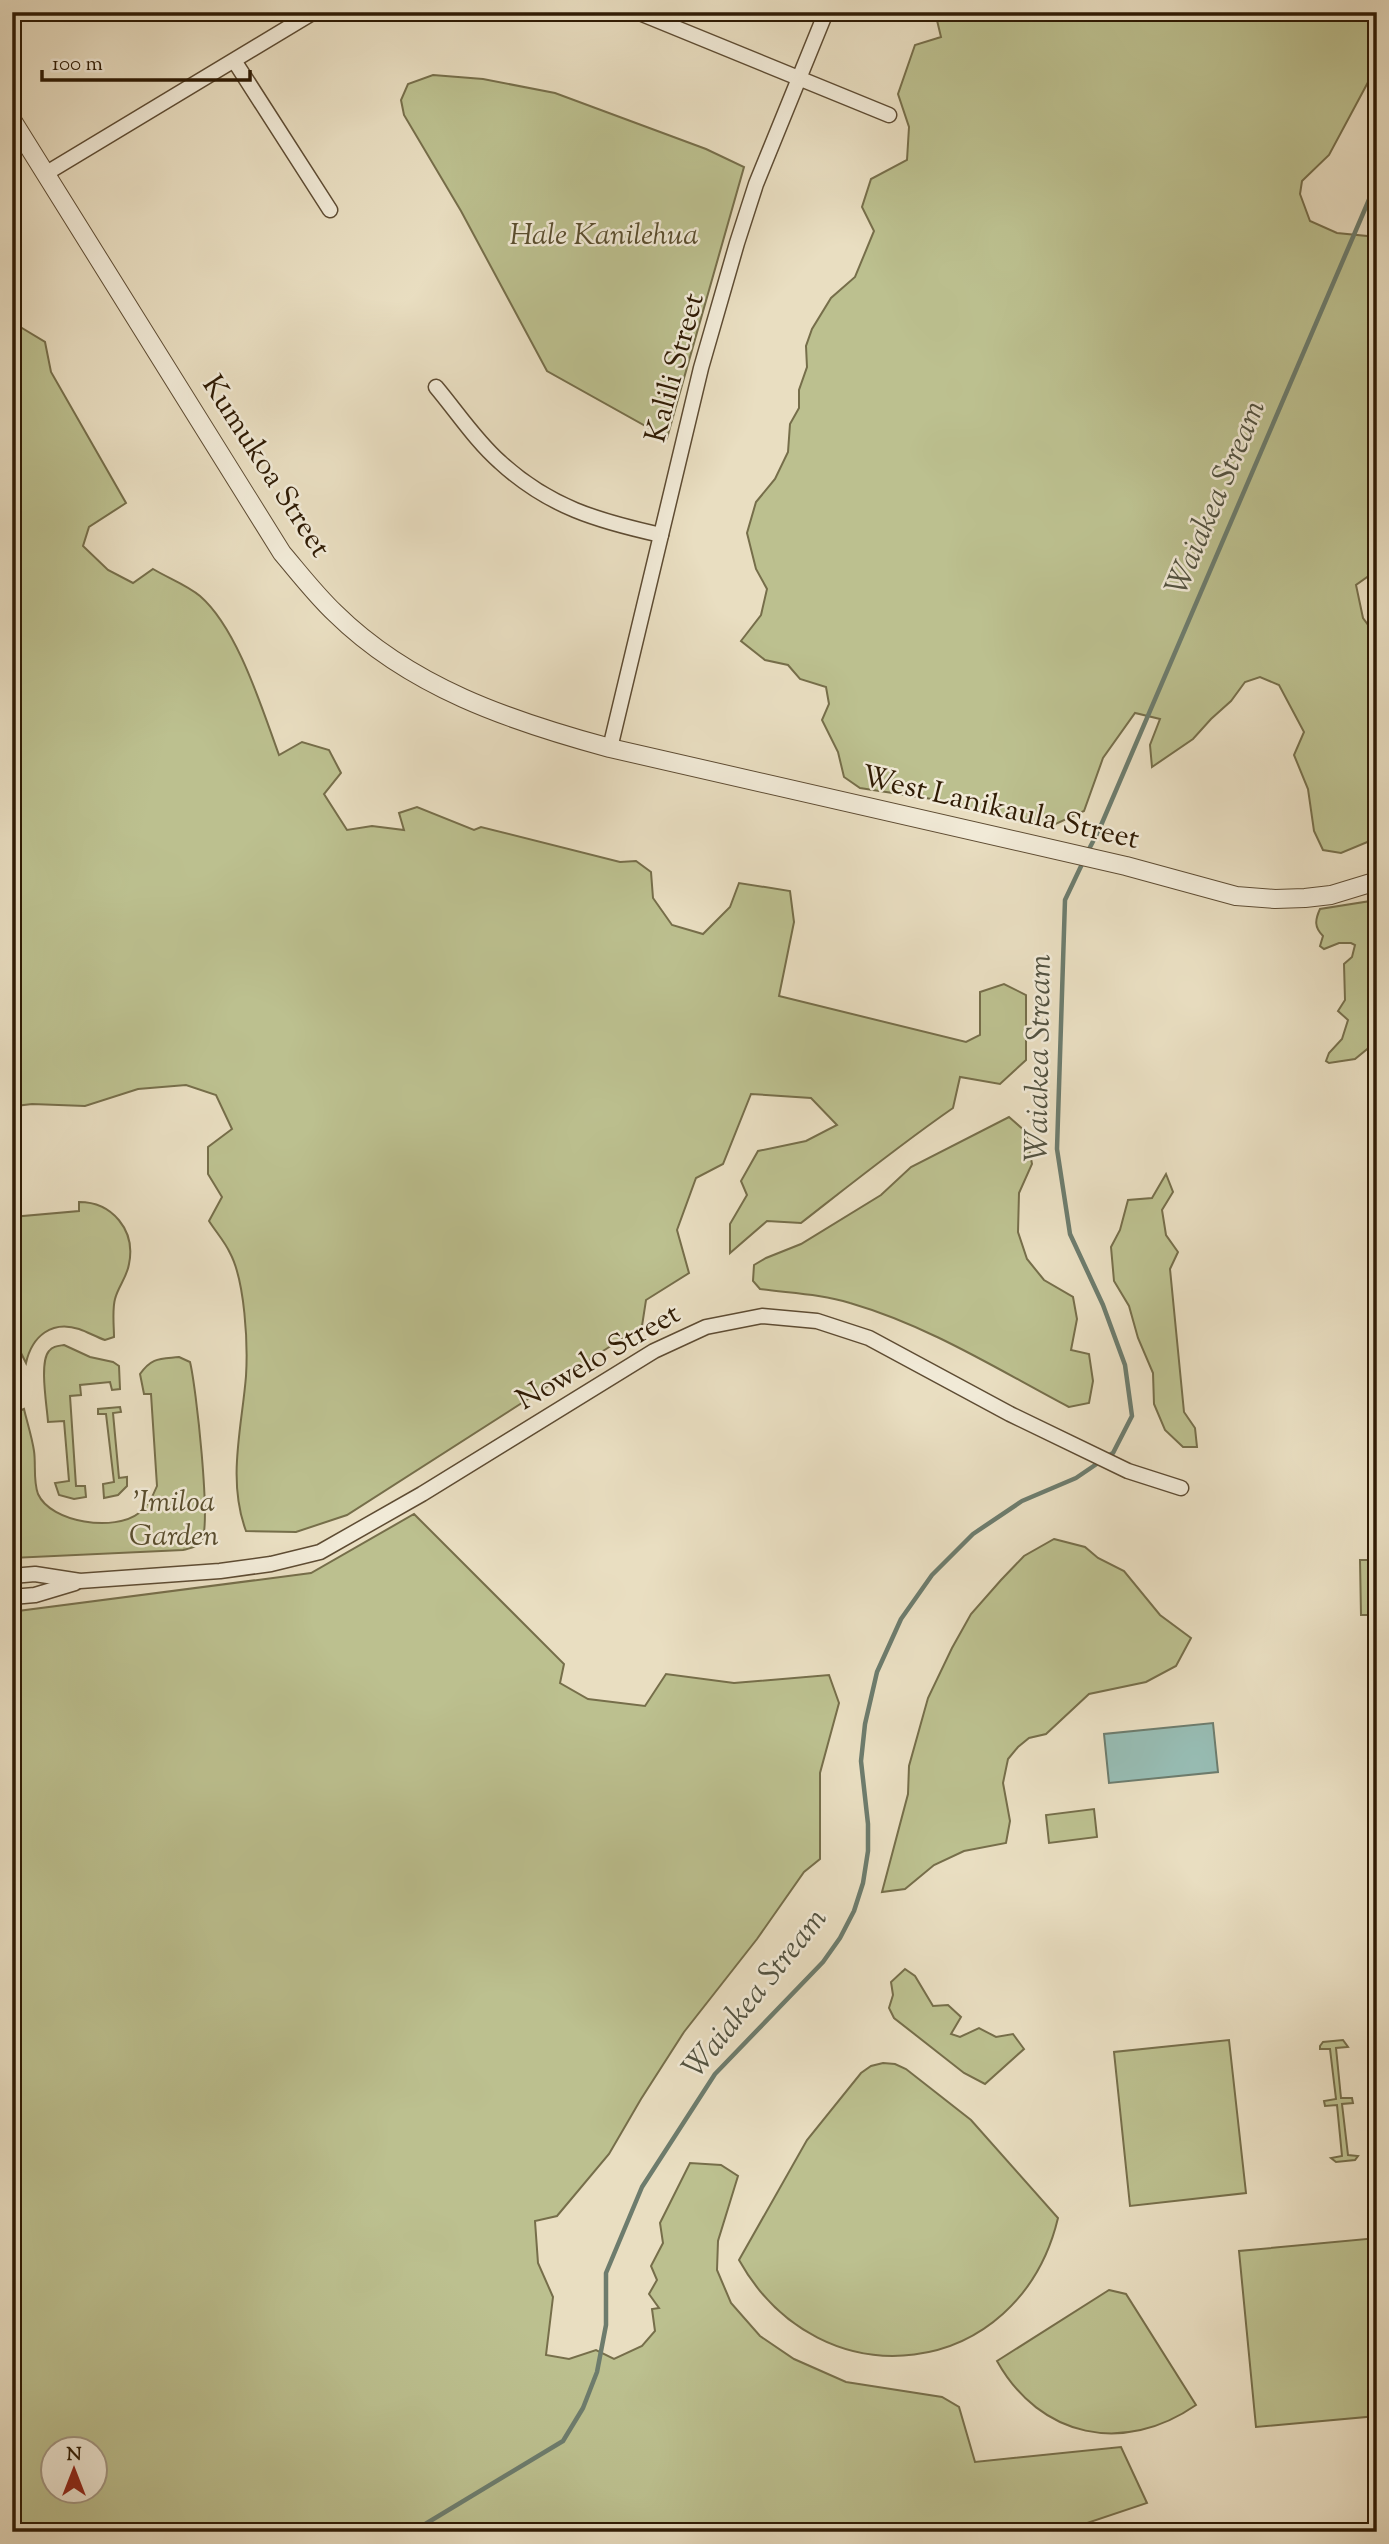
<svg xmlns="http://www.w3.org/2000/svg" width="1389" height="2544" font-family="'Sorts Mill Goudy',serif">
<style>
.green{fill:#bcc08f;stroke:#766e4a;stroke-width:2;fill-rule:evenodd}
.water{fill:#97bcb3;stroke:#6d7c6d;stroke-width:2}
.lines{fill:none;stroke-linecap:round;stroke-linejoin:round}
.stream{stroke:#6d7c6d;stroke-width:4.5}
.minor-casing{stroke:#5e4c33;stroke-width:17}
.tertiary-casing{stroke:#5e4c33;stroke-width:20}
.minor{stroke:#f1ead7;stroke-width:14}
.tertiary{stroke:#f1ead7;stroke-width:18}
.labels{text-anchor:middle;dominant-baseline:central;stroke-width:5;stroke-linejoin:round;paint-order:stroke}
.park-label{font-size:30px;font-style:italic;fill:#594d2e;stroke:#f1ead7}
.street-label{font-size:30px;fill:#2f1b04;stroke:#f1ead7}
.water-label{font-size:32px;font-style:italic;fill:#535341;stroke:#f1ead7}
</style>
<rect width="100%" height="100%" fill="#e9dec1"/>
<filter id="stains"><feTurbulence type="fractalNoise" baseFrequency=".00286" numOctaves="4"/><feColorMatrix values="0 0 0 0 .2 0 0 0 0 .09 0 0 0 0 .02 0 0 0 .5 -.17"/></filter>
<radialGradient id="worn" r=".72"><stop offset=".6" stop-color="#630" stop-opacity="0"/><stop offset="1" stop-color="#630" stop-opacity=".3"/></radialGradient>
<g class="green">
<path d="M 935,12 L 1377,12 L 1377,63 L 1374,71 L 1329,155 L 1302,181 L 1300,194 L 1310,221 L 1337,233 L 1377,237 L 1377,570 L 1356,585 L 1363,618 L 1377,637 L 1377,838 L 1341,853 L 1323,850 L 1314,831 L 1308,789 L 1294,755 L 1304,732 L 1279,685 L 1260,677 L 1245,682 L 1231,701 L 1211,719 L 1193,739 L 1152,767 L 1150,745 L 1160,719 L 1135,713 L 1103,758 L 1084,811 L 1049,827 L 974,811 L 958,803 L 860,788 L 844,777 L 838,752 L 822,720 L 829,704 L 826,687 L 800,679 L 788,665 L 765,660 L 741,641 L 761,615 L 767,589 L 756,569 L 747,533 L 756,502 L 775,479 L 788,452 L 790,424 L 799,408 L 799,390 L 807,367 L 806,346 L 812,329 L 831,298 L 855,277 L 874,231 L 862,207 L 871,179 L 907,160 L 909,127 L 898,94 L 915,45 L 941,37 Z"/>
<path d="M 433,75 L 483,79 L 555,93 L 706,149 L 744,167 L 667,438 L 547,371 L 461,211 L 404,115 L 401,100 L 408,84 Z"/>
<path d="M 12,322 L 45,342 L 51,372 L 126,503 L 89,527 L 83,546 L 108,570 L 133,583 L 153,569 C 168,578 187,585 200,596 C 238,629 262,709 279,755 L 302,742 L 329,750 L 341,773 L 324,794 L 347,830 L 372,826 L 404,830 L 399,813 L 417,807 L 474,830 L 481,827 L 620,862 L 636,861 L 651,872 L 653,898 L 672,925 L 703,934 L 730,907 L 739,883 L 790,891 L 794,922 L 779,996 L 966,1042 L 980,1035 L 980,992 L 1004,984 L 1026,995 L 1026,1060 L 1000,1084 L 960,1077 L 953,1108 C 901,1144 851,1184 801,1223 L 767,1221 L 730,1253 L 730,1224 L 747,1195 L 741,1181 L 758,1151 L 806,1141 L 837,1125 L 811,1098 L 751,1094 L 723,1164 L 696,1178 L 677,1230 L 689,1273 L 646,1300 L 642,1326 L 347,1515 L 296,1532 L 246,1531 C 227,1480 242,1427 246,1376 C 248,1344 245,1281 230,1253 C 225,1242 216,1232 209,1221 L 222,1197 L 208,1174 L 208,1147 L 232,1129 L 216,1095 L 186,1085 L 138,1089 L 85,1106 L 32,1104 L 16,1106 L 12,1114 Z"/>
<path d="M 1377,900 L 1377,1041 L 1355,1059 L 1329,1063 L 1326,1061 L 1329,1053 L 1342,1039 L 1348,1020 L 1338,1011 L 1345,1000 L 1344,964 L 1352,957 L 1355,945 L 1351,943 L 1339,943 L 1324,949 L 1320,946 L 1323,936 C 1314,927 1315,920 1320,909 Z"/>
<path d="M 1009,1117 L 1026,1132 L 1032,1164 L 1019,1193 L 1018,1232 L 1027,1259 L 1044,1280 L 1073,1297 L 1077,1319 L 1071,1350 L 1089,1354 L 1093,1381 L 1089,1403 L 1069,1407 C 997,1369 929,1326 850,1303 C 822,1294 789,1293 760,1289 L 753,1281 L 754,1265 L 766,1258 L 801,1244 L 881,1195 L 911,1167 Z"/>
<path d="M 1166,1174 L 1173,1192 L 1162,1210 L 1166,1235 L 1178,1252 L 1170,1269 L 1184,1412 L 1195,1428 L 1197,1447 L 1183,1447 L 1165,1430 L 1154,1404 L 1153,1373 L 1138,1338 L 1129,1306 L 1114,1281 L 1111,1247 L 1120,1230 L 1128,1200 L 1152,1198 Z"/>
<path d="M 79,1202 C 112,1202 136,1230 129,1264 C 127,1277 118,1287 115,1299 C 112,1310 114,1326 114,1337 L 105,1340 C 96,1337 88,1332 79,1329 C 52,1320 32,1336 26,1363 L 20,1351 L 12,1345 L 12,1315 L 20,1295 L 12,1271 L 12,1217 L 79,1211 Z"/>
<path d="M 64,1345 L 90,1357 L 113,1362 L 119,1366 L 120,1389 L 112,1390 L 110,1382 L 80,1385 L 81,1395 L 70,1396 L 76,1486 L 85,1486 L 86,1497 L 74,1499 L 59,1495 L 55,1483 L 69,1481 L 64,1421 L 48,1422 C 47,1406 39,1362 49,1351 C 53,1346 58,1346 64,1345 Z"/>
<path d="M 179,1357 L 190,1362 C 196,1386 211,1522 202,1540 C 198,1547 191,1548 183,1550 L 12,1558 L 12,1414 L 24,1409 C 27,1422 32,1437 34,1451 C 36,1464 33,1481 38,1494 C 51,1523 115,1532 139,1513 C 148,1506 153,1496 157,1486 L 151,1394 L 144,1394 L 140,1374 C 152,1357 160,1359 179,1357 Z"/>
<path d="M 120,1407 L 121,1412 L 113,1413 L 119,1478 L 127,1477 L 127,1486 L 118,1495 L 104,1498 L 103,1484 L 114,1482 L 106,1414 L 98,1414 L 98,1409 Z"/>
<path d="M 414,1514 L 564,1664 L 560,1683 L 588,1699 L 645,1706 L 666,1674 L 734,1683 L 829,1675 L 839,1703 L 820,1773 L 820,1859 L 804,1872 L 757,1939 L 684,2032 L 641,2099 L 609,2154 L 557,2216 L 535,2221 L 538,2263 L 553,2297 L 546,2355 L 569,2359 L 596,2350 L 614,2359 L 642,2346 L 655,2331 L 652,2309 L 659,2308 L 649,2294 L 657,2280 L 651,2266 L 663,2243 L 660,2223 L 690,2163 L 721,2165 L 738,2176 L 718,2241 L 717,2270 L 731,2303 L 760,2336 L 794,2359 L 846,2382 L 942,2397 L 959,2407 L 975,2462 L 1121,2447 L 1147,2503 L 1081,2525 L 1085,2532 L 12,2532 L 12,1616 L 18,1611 L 311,1573 ZM 52,2450 L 94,2450 L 94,2492 L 52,2492 Z"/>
<path d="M 1054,1539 L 1085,1547 L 1098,1558 L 1124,1571 L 1160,1615 L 1191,1638 L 1176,1666 L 1146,1682 L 1089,1694 L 1046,1734 L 1029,1738 L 1018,1747 L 1008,1759 L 1003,1783 L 1010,1821 L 1006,1843 L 964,1851 L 934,1865 L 905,1889 L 882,1892 L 908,1794 L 909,1766 L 928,1698 L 952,1648 L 971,1614 L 1001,1580 L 1024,1556 Z"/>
<path d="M 1360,1560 L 1377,1560 L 1377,1615 L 1361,1615 Z"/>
<path d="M 1094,1809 L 1097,1837 L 1049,1843 L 1046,1815 Z"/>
<path d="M 905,1969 L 915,1976 L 933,2006 L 948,2005 L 961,2017 L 951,2034 L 960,2037 L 979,2028 L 996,2037 L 1013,2034 L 1024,2049 L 985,2084 L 964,2073 L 894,2018 L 889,2008 L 893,1995 L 891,1982 Z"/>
<path d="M 1229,2040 L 1246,2193 L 1130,2206 L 1114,2052 Z"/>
<path d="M 1343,2040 L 1348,2047 L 1336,2048 L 1341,2098 L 1352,2098 L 1353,2103 L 1342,2104 L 1348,2155 L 1358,2156 L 1355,2160 L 1336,2162 L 1331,2158 L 1342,2156 L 1337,2105 L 1325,2106 L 1324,2101 L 1336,2099 L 1330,2049 L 1320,2049 L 1320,2046 L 1323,2042 Z"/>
<path d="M 883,2063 L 895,2064 L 906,2069 L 971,2120 L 1058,2218 C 1019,2381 820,2405 739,2260 L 807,2140 L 861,2073 L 871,2066 Z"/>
<path d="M 1377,2238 L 1377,2416 L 1256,2427 L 1239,2251 Z"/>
<path d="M 1109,2290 L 1126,2294 L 1196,2405 C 1124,2455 1040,2438 997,2361 Z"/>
</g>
<path class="water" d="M 1213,1723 L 1218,1772 L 1109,1783 L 1104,1734 Z"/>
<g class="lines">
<g class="stream">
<path d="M 1088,851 L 1099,830 L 1377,181"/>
<path d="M 1083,862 L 1065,900 L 1057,1149 L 1070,1234 L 1103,1305 L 1125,1365 L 1132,1416 L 1113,1453 L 1108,1456"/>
<path d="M 412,2532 L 563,2441 L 583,2408 L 597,2372 L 606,2325 L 606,2273 L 642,2187 L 715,2074 L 823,1962 L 840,1938 L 854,1911 L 863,1883 L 868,1851 L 868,1824 L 861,1761 L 865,1724 L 877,1672 L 901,1619 L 932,1575 L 973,1534 L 1022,1501 L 1076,1478 L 1101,1461"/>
</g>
<defs>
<g id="minor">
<path d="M 637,12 L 889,115"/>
<path d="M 235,62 L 330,210"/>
<path d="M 45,174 L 314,12"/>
<path d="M 436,387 C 457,412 476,441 500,462 C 549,507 598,521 661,535"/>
<path d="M 610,748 L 701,368 L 737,243 L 756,184 L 826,12"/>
<path d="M 12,1576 L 35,1574 L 80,1581 L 220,1571 L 271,1564 L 320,1552 L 422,1494 L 654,1351 L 706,1327 L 762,1316 L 817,1321 L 869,1338 L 1010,1414 L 1128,1471 L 1181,1488"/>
<path d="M 12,1597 L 35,1595 L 75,1583"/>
</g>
<path id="tertiary" d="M 12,120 L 282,553 C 299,573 316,595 335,613 C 410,687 510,721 610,748 L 1126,866 L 1236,896 L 1275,899 L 1305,898 L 1331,895 L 1377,881"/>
</defs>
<use href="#minor" class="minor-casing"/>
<use href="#tertiary" class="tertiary-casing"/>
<use href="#minor" class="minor"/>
<use href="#tertiary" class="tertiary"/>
</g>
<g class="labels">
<g class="park-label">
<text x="604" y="236">Hale Kanilehua</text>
<text x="174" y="1503">'Imiloa<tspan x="174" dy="34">Garden</tspan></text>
</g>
<g class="street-label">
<text transform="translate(676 368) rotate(-75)">Kalili Street</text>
<text transform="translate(265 467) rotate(57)">Kumukoa Street</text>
<text transform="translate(1000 809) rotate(13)">West Lanikaula Street</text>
<text transform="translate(599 1358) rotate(-30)">Nowelo Street</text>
</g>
<g class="water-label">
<text transform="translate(1217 498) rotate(-67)">Waiakea Stream</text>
<text transform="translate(1040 1058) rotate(-89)">Waiakea Stream</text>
<text transform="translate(756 1994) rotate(-51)">Waiakea Stream</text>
</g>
</g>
<rect width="1389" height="2544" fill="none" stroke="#e9dec1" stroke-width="42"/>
<rect x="14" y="14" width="1361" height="2516" fill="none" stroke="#2f1b04" stroke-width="3.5"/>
<rect x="21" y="21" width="1347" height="2502" fill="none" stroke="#2f1b04" stroke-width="2"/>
<g transform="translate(74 2470)"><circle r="33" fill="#f1ead7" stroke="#a39783" stroke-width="2"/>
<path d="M0-5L12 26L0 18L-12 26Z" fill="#8f2418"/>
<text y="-10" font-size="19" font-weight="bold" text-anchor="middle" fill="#2f1b04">N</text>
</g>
<path d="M42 70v10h208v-10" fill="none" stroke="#2f1b04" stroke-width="3.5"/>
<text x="52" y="70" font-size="21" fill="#2f1b04" stroke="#f1ead7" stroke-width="5" paint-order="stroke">100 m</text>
<rect width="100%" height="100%" filter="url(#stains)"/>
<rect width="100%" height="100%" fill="url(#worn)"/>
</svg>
